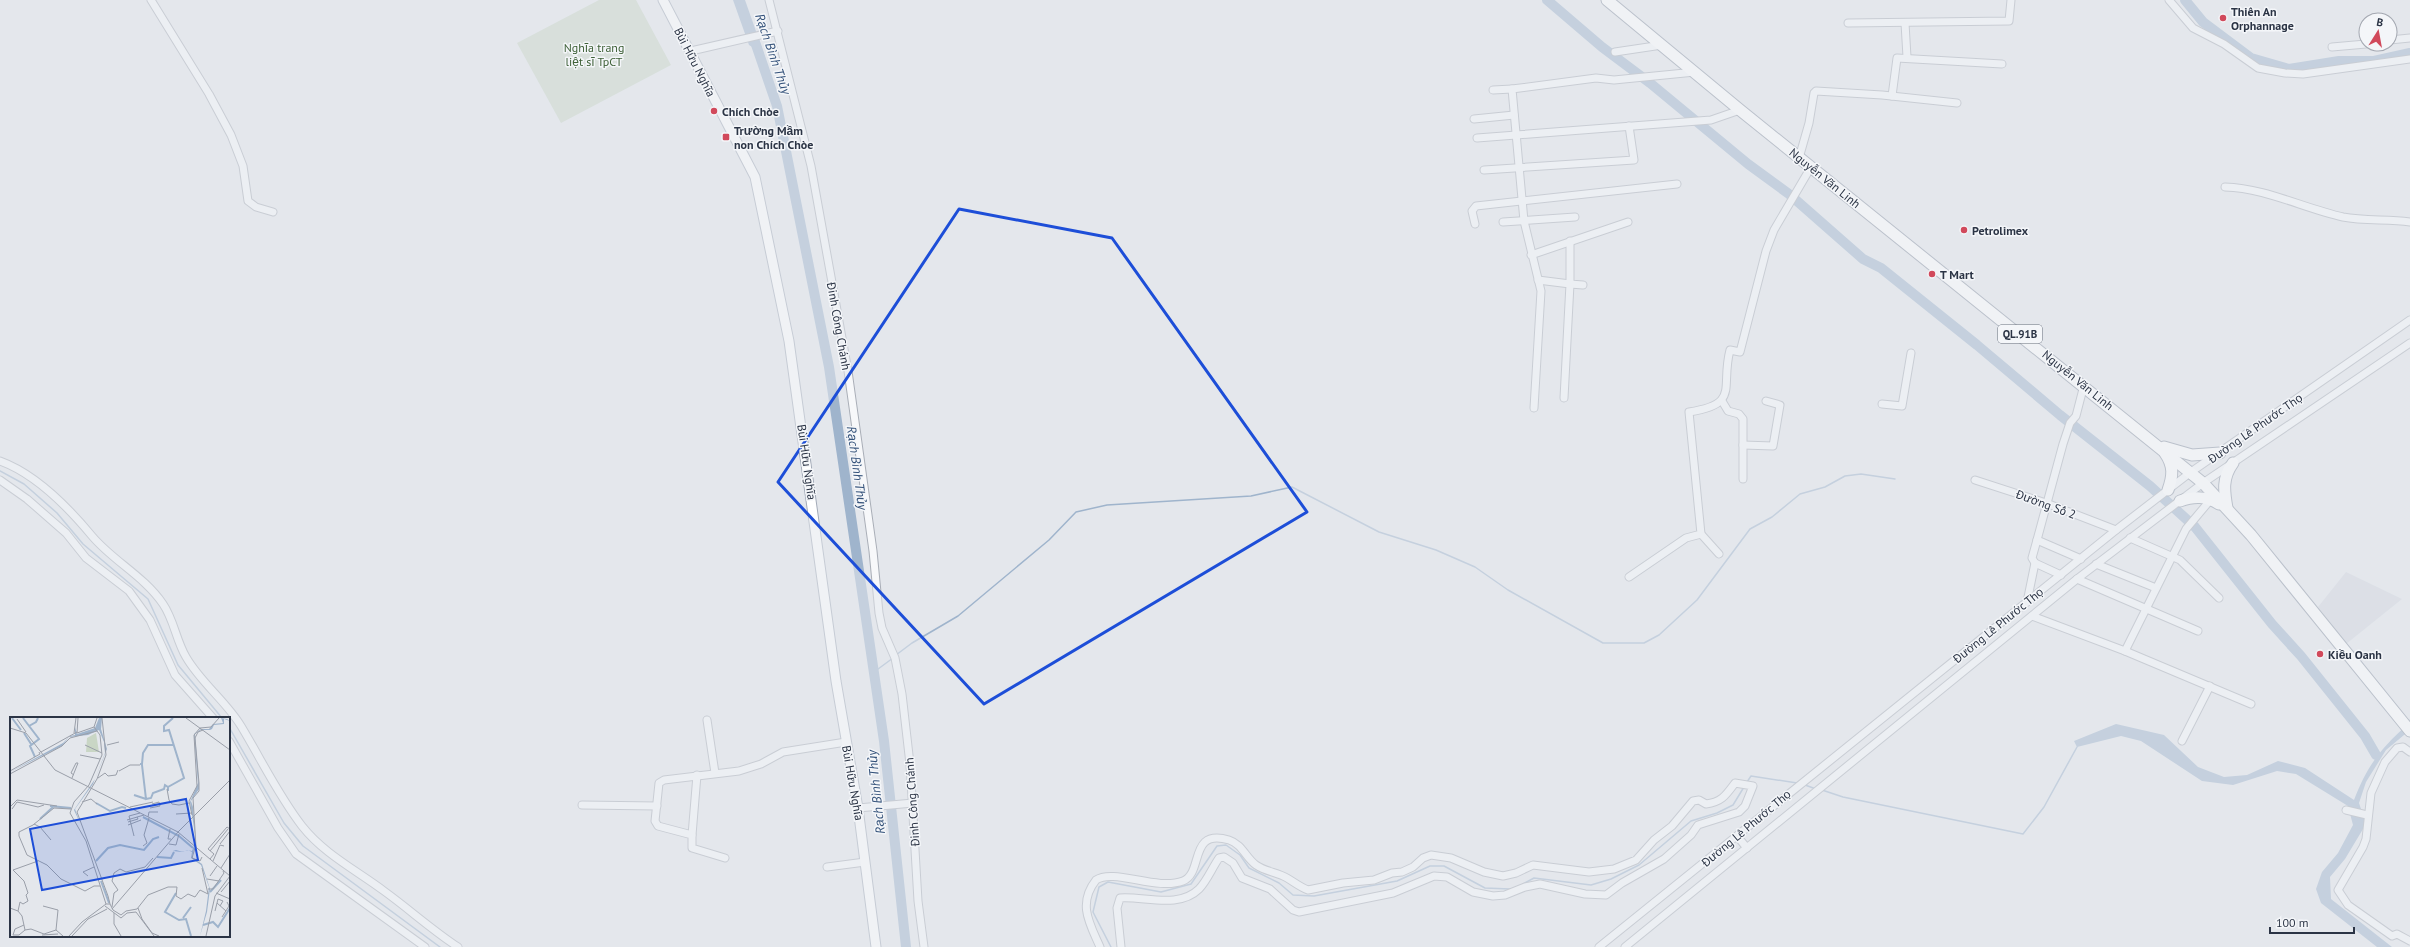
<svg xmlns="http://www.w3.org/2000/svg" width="2410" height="947" font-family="'PT Sans',sans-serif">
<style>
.built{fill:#d2d6de}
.green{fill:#c9d6c5}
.water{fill:#9fb4cc}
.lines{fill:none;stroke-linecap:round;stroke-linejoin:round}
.stream{stroke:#9fb4cc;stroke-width:1.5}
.river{stroke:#9fb4cc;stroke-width:10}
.minor-casing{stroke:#a9aeb7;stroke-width:9}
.major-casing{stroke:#a3abb8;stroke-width:11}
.highway-casing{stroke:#8b94a3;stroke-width:13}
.minor{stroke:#f7f8fa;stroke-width:7}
.major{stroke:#fff;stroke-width:9}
.highway{stroke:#fff;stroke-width:11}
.marked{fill:none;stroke:#1d4ed8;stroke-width:3;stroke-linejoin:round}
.poi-dot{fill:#d1495b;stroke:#f4f6f9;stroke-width:1.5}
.labels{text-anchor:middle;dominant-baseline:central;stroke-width:3;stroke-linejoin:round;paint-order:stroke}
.shield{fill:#f4f6f9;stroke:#676e7b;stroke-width:1}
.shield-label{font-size:11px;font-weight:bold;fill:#2b3445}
.poi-label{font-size:12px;font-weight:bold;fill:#2b3445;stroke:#f4f6f9;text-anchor:start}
.park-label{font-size:12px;fill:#3f6138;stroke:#f4f6f9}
.street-label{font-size:12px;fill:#2b3445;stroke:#f4f6f9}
.water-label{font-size:13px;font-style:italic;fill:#34527a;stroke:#f4f6f9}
.inset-river{fill:none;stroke:#9fb4cc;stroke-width:2}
.inset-road{fill:none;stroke:#9a9fa9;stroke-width:1}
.view{fill:#1d4ed8;fill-opacity:0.15;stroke:#1d4ed8;stroke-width:2}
.inset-edge{fill:none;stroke:#2b3445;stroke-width:2}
</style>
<rect width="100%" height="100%" fill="#e4e7ec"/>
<path class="built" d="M 2346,572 L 2402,599 L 2346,644 L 2318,607 Z"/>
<path class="green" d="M 599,0 L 636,0 L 671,65 L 561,123 L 517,43 Z"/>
<g class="water">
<path d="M 733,0 L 745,0 L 764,54 L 749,45 Z"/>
<path d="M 2410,719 L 2410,730 L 2386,750 L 2366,782 L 2359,803 L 2366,824 L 2345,859 L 2330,877 L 2331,899 L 2392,947 L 2377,947 L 2321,903 L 2316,889 L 2322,872 L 2338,853 L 2353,825 L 2348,806 L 2296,774 L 2277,771 L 2233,785 L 2202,781 L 2141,741 L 2121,736 L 2077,747 L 2074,741 L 2116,724 L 2164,735 L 2198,767 L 2224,777 L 2247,775 L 2278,761 L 2305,768 L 2354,800 C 2367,766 2381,748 2408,724 Z"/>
</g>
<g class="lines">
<g class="stream">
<path d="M 0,471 L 24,484 L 57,513 L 83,544 L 148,599 L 178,665 L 222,718"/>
<path d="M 896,655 L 912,643 L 958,616 L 1049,540 L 1076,512 L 1107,505 L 1251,496 L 1292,487 L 1379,532 L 1436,550 L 1475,567 L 1508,590 L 1603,643 L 1644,643 L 1659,635 L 1697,600 L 1750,529 L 1772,517 L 1800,494 L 1825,487 L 1845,476 L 1861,474 L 1895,479"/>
<path d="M 874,672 L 893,658"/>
<path d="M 229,727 L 284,823 L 303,846 L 440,947"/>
<path d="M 1747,782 L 1751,776 L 1797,783"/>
<path d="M 1805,785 L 1816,789"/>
<path d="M 1822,790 L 1843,797 L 2023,834 L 2044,807 L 2077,747"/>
<path d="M 1523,884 L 1534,878 L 1591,885 L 1611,879 L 1639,865 L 1691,821 L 1717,813 L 1733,805 L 1744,787"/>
<path d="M 1111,947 L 1093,912 L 1099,887 L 1108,882 L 1161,892 L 1191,884 L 1217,846 L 1226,845 L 1240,855 L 1249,868 L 1279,883 L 1293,895 L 1314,896 L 1397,881 L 1430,866 L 1444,866 L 1485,888 L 1510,889"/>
</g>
<g class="river">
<path d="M 1547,0 L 1602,47 L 1650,83 L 1748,164 L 1789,194 L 1863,259 L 1881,268 L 1977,345 L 2060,415 L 2150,486 L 2195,527 L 2272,624 L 2301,656 L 2365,736 L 2376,755"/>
<path d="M 2185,0 L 2203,22 L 2251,58 L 2289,69 L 2339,61 L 2374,61 L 2410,53"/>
<path d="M 754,39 L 777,106 L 829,367 L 884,741 L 906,947"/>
</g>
<defs>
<g id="minor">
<path d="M 151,0 L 209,94 L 231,135 L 243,166 L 248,201 L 256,207 L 273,212"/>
<path d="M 769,0 L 811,166 L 848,371 L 873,551 L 879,613 L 882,628 L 895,658 L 902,694 L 910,764 L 918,901 L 924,947"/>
<path d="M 2169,0 L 2193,28 L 2224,44 L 2258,68 L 2285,73 L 2303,74 L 2410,59"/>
<path d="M 1848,23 L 2009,21 L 2011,0"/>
<path d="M 1905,23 L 1907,57"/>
<path d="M 2390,40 L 2410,38"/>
<path d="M 2332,47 L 2366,44"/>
<path d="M 691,51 L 778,31"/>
<path d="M 1615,52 L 1662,45"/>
<path d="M 1493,90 L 1512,89"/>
<path d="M 1892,96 L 1897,58 L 2002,64"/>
<path d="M 1474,119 L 1514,115"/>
<path d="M 1477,138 L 1711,120 L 1740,110"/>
<path d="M 1799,158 L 1809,123 L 1814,93 L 1816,91 L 1882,95 L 1957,103"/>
<path d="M 1484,170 L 1634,160 L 1629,126"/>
<path d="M 2225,187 C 2265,188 2303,208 2343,217 C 2364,221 2388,219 2410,222"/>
<path d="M 1503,222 L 1575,217"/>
<path d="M 1475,224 L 1472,211 L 1476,206 L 1677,184"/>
<path d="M 1570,241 L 1570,284 L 1583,285"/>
<path d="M 1531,255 L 1628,222"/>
<path d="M 1538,280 L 1570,284 L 1564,398"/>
<path d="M 1722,401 L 1728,411 L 1739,414 L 1743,419 L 1743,479"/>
<path d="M 1882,404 L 1902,406 L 1911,353"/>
<path d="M 1534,408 L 1541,291 L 1524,221 L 1512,89 L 1596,78 L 1614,80 L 1695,72"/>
<path d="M 1743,445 L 1773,446 L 1780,405 L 1766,401"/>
<path d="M 0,461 C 36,474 68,507 92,536 C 113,561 144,576 163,604 C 174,620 176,640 186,657 C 201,683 226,701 241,726 C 261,759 278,795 302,826 C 324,854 356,870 384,891 C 409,909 432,930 458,947"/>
<path d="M 0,480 L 27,499 L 66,533 L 86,558 L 129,591 L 150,620 L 175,675 L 213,718"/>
<path d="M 1975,480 L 2046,503 L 2116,530"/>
<path d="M 1701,534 L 1719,554"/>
<path d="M 2130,538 L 2180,560 L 2219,598"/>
<path d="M 2081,559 L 2037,540 L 2063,444 L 2070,423 L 2076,416 L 2084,385"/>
<path d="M 2035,563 L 2032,558 L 2037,540"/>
<path d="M 2096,564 L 2156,588"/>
<path d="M 1629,577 L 1686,538 L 1701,534 L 1689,412 C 1741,404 1720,388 1730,350 L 1740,352 L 1766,251 L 1774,230 L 1811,167"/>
<path d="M 2077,579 L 2198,631"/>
<path d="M 2027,602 L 2035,563 L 2061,575"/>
<path d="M 2032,616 L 2125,651 L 2186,529 L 2212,498"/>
<path d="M 2125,651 L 2251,704"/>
<path d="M 707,720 L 715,773"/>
<path d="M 229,741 L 278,828 L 296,854 L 425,947"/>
<path d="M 2182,741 L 2210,686"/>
<path d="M 2410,752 L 2403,747 L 2397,748 L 2385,762 L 2371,793 L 2366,839 L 2363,847 L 2338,890 L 2348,905 L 2392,936 L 2397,934 L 2410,941"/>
<path d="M 582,805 L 657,806"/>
<path d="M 858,808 L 913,803"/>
<path d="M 2346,810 L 2367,815"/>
<path d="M 692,835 L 697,775"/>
<path d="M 1737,836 L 1747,848"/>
<path d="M 725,858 L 692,848 L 692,835 L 658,826 L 655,821 L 659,783 L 664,780 L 739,771 L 761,764 L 783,752 L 846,742"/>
<path d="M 827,867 L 865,862"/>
<path d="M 1100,947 C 1090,924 1077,904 1096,880 C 1114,868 1156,891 1183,881 C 1204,873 1188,828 1229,840 C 1242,844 1246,858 1256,865 C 1266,872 1277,872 1287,878 C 1294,882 1300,887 1308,890 L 1343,883 L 1374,880 L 1392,873 L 1402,872 L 1413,867 L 1423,858 L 1431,855 L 1451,858 L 1484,872 L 1503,876 L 1516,873 L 1533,865 L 1589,872 L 1614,869 L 1636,860 L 1654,840 L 1672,826 L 1693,801 L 1699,800 L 1706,804 C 1722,802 1726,795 1735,783 L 1753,786 L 1745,806 L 1739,812 L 1698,825 L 1691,835 L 1664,859 L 1622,883 L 1606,895 L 1585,894 L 1540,884 L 1525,887 L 1505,895 L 1493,896 L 1473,892 L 1447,877 L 1434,876 L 1393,893 L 1299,912 L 1293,910 L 1270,889 L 1242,878 L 1233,863 L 1224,857 L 1219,858 C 1212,868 1207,881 1199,889 C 1179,909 1144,896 1120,898 L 1117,908 L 1121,947"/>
<path d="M 1599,947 L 2116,530 L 2191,472 L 2410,320"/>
<path d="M 1625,947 L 2077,579 L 2203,483 L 2410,343"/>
</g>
<path id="major" d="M 663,0 L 755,177 L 789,341 L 836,681 L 858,808 L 876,947"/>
<g id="highway">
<path d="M 1607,0 L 1740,110 L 2203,483 L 2251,535 L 2410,731"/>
<path d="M 2164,447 L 2192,455 L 2220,453"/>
<path d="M 2165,453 C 2174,466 2173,476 2168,490"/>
<path d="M 2180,501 C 2194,496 2206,496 2219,504"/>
<path d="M 2227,508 C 2224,491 2222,478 2233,463"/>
</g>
</defs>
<use href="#minor" class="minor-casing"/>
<use href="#major" class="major-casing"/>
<use href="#highway" class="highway-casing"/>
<use href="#minor" class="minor"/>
<use href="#major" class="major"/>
<use href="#highway" class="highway"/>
</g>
<path d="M0 0H2410V947H0ZM 959,209 L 1112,238 L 1307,512 L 984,704 L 778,482 Z" fill="#e4e7ec" fill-opacity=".55" fill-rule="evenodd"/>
<path class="marked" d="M 959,209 L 1112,238 L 1307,512 L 984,704 L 778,482 Z"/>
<g class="poi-dot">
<circle cx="2223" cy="18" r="4"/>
<circle cx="714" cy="111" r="4"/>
<rect x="722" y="133" width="8" height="8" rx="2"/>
<circle cx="1964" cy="230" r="4"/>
<circle cx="1932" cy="274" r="4"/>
<circle cx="2320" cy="654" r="4"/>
</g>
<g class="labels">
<rect class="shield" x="1998" y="325" width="44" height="18" rx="3"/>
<g class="shield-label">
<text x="2020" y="334">QL.91B</text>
</g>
<g class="poi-label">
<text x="2231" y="11">Thiên An<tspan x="2231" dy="14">Orphannage</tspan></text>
<text x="722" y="111">Chích Chòe</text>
<text x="734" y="130">Trường Mầm<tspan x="734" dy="14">non Chích Chòe</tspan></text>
<text x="1972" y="230">Petrolimex</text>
<text x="1940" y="274">T Mart</text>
<text x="2328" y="654">Kiều Oanh</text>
</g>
<g class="park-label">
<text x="594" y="47">Nghĩa trang<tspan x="594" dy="14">liệt sĩ TpCT</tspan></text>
</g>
<g class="street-label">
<text transform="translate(695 62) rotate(63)">Bùi Hữu Nghĩa</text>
<text transform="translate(1825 178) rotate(39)">Nguyễn Văn Linh</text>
<text transform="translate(839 326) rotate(80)">Đinh Công Chánh</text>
<text transform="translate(2078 380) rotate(39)">Nguyễn Văn Linh</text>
<text transform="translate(2255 428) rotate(-35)">Đường Lê Phước Thọ</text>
<text transform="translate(807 462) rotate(82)">Bùi Hữu Nghĩa</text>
<text transform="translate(2046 504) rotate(20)">Đường Số 2</text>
<text transform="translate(1998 625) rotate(-39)">Đường Lê Phước Thọ</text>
<text transform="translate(853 783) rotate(80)">Bùi Hữu Nghĩa</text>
<text transform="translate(912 802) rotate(-94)">Đinh Công Chánh</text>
<text transform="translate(1746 828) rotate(-40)">Đường Lê Phước Thọ</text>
</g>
<g class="water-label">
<text transform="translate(773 54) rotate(71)">Rạch Bình Thủy</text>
<text transform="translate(857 468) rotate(82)">Rạch Bình Thủy</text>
<text transform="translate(876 792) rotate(-96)">Rạch Bình Thủy</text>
</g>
</g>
<g transform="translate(10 717)">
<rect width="220" height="220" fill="#e4e7ec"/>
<path d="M 86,16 L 89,35 L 76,35 L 77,21 Z" fill="#c9d6c5"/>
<path d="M 89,1 L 92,1 L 91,12 L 97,32 L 83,67 L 65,92 L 70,106 L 64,93 L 85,62 L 95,36 L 94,25 L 89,13 L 78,18 L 59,20 L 52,29 L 0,55 L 53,26 L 60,19 L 65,18 L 65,10 L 67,17 L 85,11 ZM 211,1 L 217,2 L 220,4 L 214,2 L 214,7 L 204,8 L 202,12 L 200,13 L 191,13 L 185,17 L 189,67 L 189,72 L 181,84 L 183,90 L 186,124 L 182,140 L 192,147 L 200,172 L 197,195 L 190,219 L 196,194 L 199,170 L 191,148 L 181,141 L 182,135 L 178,133 L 172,135 L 163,134 L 166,133 L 173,135 L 177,133 L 182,134 L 186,124 L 180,85 L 188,66 L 184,17 L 191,12 L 199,12 L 203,7 L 213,6 Z" fill="#9fb4cc"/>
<path class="inset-river" d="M 2,1 L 11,13M 13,1 L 29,22 L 20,29 L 25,40M 19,9 L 26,5 L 28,1M 14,16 L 21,27M 130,47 L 132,47 L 133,36 L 138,28 L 163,28M 132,48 L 136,82 L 141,81 L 143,76 L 154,72 L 155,68 L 158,70M 158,74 L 158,70 L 174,61 L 159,13 L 154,14 L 154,9 L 163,1M 124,78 L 136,82M 86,86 L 100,94 L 112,90 L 116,91M 40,89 L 61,91M 133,100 L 169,119 L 183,131M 30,102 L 43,90M 147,140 L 161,141 L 164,135M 86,144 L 98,131 L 110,128 L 134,133 L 143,122 L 149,120M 91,164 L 99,186M 200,175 L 211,163M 166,176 L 155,195 L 169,203 L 176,202 L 181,219M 173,201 L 181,190M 193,208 L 203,205 L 208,210 L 220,191"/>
<path class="inset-road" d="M 68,1 L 67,16 L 84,10M 92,1 L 96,38 L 87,62 L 67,95 L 98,179 L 100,187 L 96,187M 176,1 L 220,33M 7,2 L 16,15M 0,11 L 16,16 L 45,53 L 168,115 L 220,159M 64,16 L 66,1M 75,28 L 92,36M 97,28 L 109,25M 31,35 L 67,15M 70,38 L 90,42M 0,54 L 30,37 L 29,35M 109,54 L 120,48 L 130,48M 0,57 L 52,29 L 60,21 L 87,14M 64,58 L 61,56 L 66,46M 62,61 L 68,46 L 66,46M 88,61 L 95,56 L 98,59 L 106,58 L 108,53M 157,72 L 159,83 L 162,87 L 169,88 L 179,86M 72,85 L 81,82 L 87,87M 0,90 L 7,83 L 47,89M 120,90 L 143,85M 140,91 L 150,89 L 149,85 L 142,87M 2,92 L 7,85 L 28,90 L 34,88M 61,92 L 44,91 L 23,108 L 9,115 L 9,119 L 17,138 L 37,148 L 51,162 L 75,174 L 84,169 L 90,169M 166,97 L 182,96M 182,98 L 179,84 L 187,69 L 184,18 L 190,11 L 201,10 L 209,1M 138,100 L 139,95 L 148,95M 117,103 L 134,98M 118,105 L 128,102 L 127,100M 24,107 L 30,110 L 41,123M 118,108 L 131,103M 160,112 L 158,122 L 161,122M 124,119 L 119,99 L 130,96M 159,127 L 166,128 L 169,117M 210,127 L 220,114M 133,129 L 137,126 L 134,118 L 139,101M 186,130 L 183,81 L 189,74 L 189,66 L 185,21 L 188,15 L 193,13M 185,131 L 182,141 L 190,144 L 192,140M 200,134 L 218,112M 200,142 L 204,137 L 198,132 L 217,110 L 220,112M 203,144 L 210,128 L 214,129M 211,151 L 220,137M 78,159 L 73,155 L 84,150M 200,159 L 207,149M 197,162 L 209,164M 198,172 L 203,172 L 214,156 L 213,154M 211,175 L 220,164M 206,176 L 220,182M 207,186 L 216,194M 100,187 L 103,193 L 111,198 L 116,194 L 127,192 L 138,178 L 158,170 L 167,170 L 166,179 L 171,182 L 178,177 L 185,180 L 190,173 L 198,177 L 192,151M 33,189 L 48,193 L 46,213M 95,189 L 111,201 L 117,196 L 126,195 L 144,219M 102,190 L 104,176 L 108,173 L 102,164 L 104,156 L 110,152 L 116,155 L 135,150 L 143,141M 0,191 L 8,194 L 12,199 L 15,213 L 21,212 L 34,217 L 46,213 L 53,219M 128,191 L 132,202 L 142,216 L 149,219M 102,192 L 168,115 L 220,63M 8,194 L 10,185 L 13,187 L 18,184 L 16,178 L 18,176 L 14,164 L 3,153 L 28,144M 205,194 L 208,182 L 213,184 L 210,189M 104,196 L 104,207 L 111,219M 212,200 L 219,189 L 217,185M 14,208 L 5,212 L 3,218 L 9,218 L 15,213M 32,218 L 48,217M 59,219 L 72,205 L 96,187 L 76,124 L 60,96 L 64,85 L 79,68 L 92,38 L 90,18 L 84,10 L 87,1M 62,219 L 78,202 L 97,192M 196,219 L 205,179 L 220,159"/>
<path class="view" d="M 176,82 L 188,143 L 32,173 L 20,112 Z"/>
<rect width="220" height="220" class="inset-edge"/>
</g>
<g transform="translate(2378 32) rotate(11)"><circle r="19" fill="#f4f6f9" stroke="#a4a8b1"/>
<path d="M0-3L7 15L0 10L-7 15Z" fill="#d1495b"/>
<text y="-6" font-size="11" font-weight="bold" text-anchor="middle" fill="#2b3445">B</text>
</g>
<path d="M2270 927v6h84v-6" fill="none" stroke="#2b3445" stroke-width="2"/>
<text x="2276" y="927" font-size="12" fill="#2b3445" stroke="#f4f6f9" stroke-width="3" paint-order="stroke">100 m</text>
</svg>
